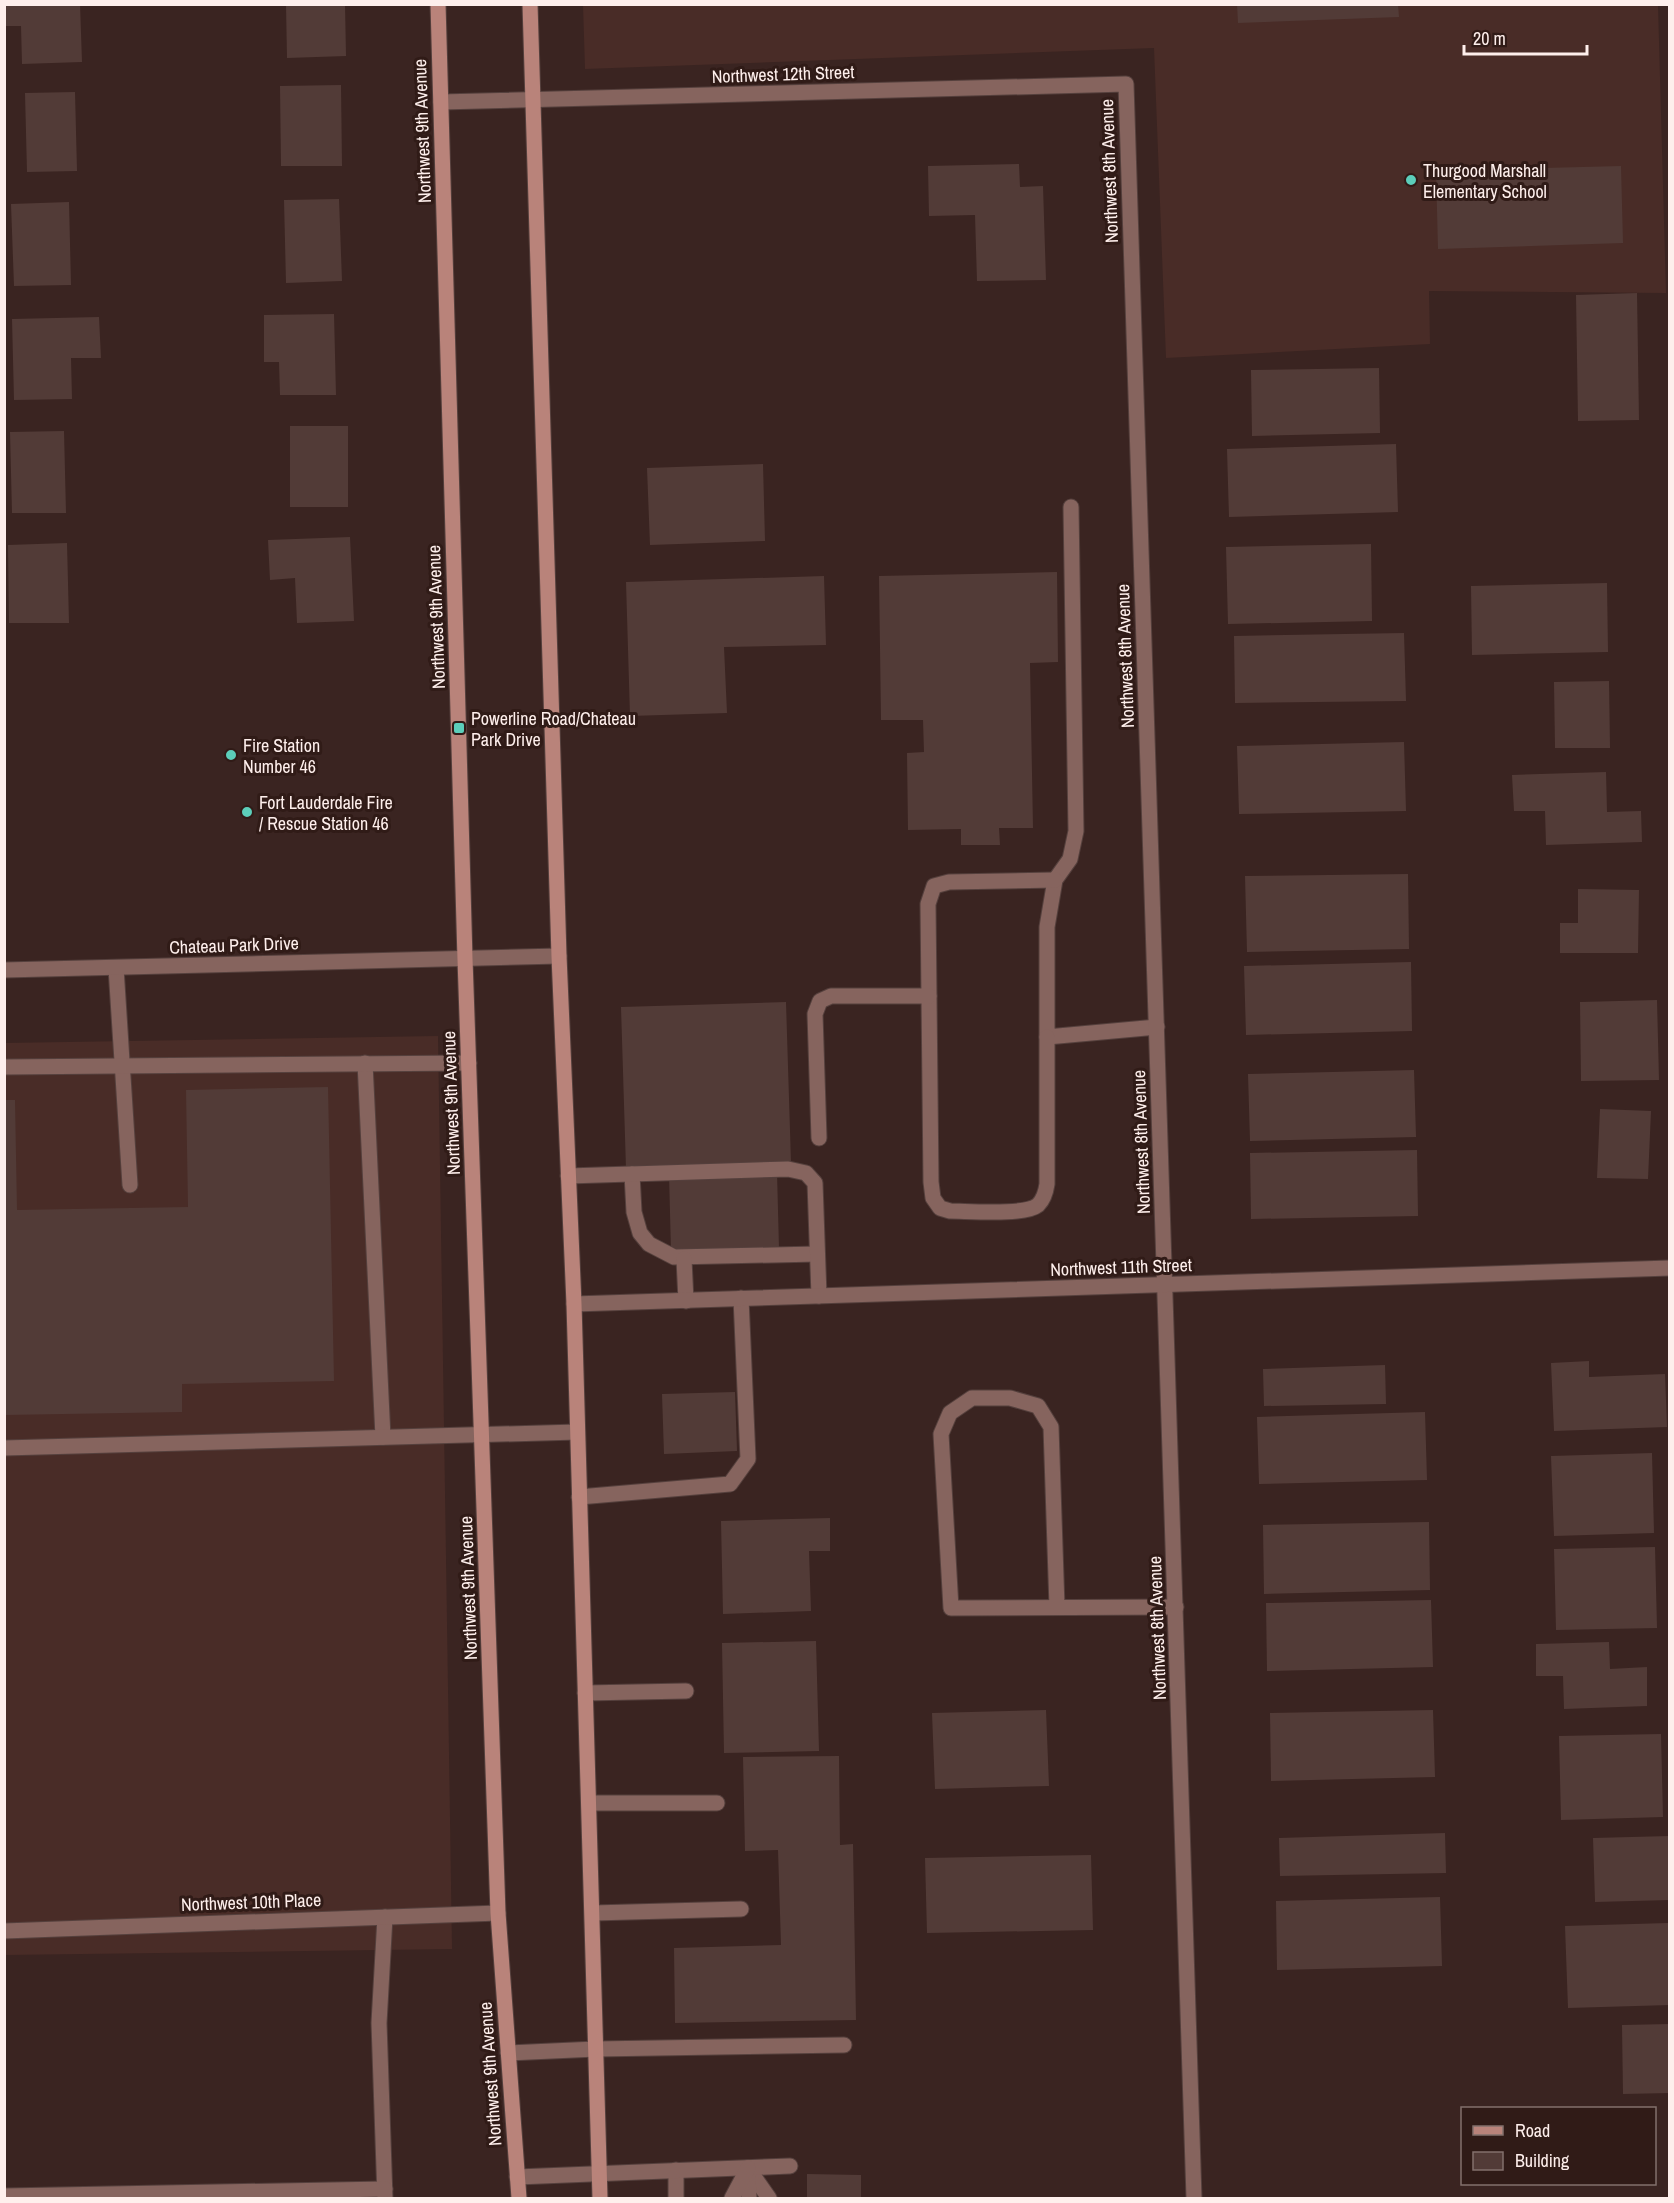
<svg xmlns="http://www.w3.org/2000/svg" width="1674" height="2203" font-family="'Archivo Narrow',sans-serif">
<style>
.built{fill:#492c27}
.building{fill:#523b37}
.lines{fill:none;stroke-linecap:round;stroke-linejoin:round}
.lane-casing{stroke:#55403d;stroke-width:17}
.street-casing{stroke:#55403d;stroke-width:17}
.secondary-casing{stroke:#55403d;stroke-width:17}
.lane{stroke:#86645e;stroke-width:15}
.street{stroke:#86645e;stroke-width:15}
.secondary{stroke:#b9837a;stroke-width:15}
.poi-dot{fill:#5cceba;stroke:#301b17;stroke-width:2}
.labels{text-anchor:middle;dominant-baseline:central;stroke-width:6;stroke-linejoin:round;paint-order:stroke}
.street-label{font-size:18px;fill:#feefec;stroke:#301b17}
.poi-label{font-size:18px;fill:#feefec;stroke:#301b17;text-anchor:start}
</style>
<rect width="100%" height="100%" fill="#3a2421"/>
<g class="built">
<path d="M 583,5 L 1658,5 L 1666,293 L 1429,291 L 1430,344 L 1166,358 L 1154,48 L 585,69 Z"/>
<path d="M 438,1036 L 452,1949 L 5,1955 L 4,1043 Z"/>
</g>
<g class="building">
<path d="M 4,4 L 80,4 L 82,62 L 22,64 L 21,26 L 4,26 Z"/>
<path d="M 286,4 L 345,4 L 346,56 L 287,58 Z"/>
<path d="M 1237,4 L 1398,4 L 1399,17 L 1238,23 Z"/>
<path d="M 341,85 L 342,166 L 281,166 L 280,86 Z"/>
<path d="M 75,92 L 77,171 L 27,172 L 25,93 Z"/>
<path d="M 1019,164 L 1020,187 L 1043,186 L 1046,280 L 977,281 L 975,215 L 929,216 L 928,166 Z"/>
<path d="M 1621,166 L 1623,243 L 1438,249 L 1436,171 Z"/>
<path d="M 339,199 L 342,281 L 286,283 L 284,200 Z"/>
<path d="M 69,202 L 71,285 L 14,286 L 11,204 Z"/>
<path d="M 1637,293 L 1639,420 L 1578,421 L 1576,295 Z"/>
<path d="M 334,314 L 336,395 L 280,395 L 279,362 L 264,362 L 264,315 Z"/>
<path d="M 99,317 L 101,358 L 71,358 L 72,399 L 14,400 L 12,319 Z"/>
<path d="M 1379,368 L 1380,433 L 1252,436 L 1251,370 Z"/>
<rect x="290" y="426" width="58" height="81"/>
<path d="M 64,431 L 66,513 L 12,513 L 10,432 Z"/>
<path d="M 1396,444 L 1398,512 L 1229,517 L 1227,449 Z"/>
<path d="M 763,464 L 765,541 L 650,545 L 647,468 Z"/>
<path d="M 350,537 L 354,621 L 297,623 L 295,578 L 270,580 L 268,540 Z"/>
<path d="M 67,543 L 69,623 L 9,623 L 8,545 Z"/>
<path d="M 1371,544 L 1372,621 L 1228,624 L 1226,547 Z"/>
<path d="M 1057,572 L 1058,662 L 1030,663 L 1033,828 L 999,828 L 1000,845 L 961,845 L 961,829 L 908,830 L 907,753 L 924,752 L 923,720 L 881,720 L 879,576 Z"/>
<path d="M 824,576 L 826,645 L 724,647 L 727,713 L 630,716 L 626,582 Z"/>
<path d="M 1607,583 L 1608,652 L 1472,655 L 1471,586 Z"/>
<path d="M 1404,633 L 1406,701 L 1235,703 L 1234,636 Z"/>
<path d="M 1609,681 L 1610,748 L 1555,748 L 1554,682 Z"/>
<path d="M 1404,742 L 1406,811 L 1239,814 L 1237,746 Z"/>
<path d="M 1606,772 L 1607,812 L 1641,811 L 1642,842 L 1546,845 L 1545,811 L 1514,811 L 1512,775 Z"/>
<path d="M 1408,874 L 1409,949 L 1247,952 L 1245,876 Z"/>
<path d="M 1578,889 L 1639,890 L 1638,953 L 1560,953 L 1560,923 L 1578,923 Z"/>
<path d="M 1411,962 L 1412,1031 L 1246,1035 L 1244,966 Z"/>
<path d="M 1657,1000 L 1659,1080 L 1581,1081 L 1580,1002 Z"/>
<path d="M 786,1002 L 791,1163 L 626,1169 L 621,1007 Z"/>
<path d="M 1414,1070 L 1416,1137 L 1250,1141 L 1248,1074 Z"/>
<path d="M 328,1087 L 334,1381 L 182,1384 L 182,1412 L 5,1415 L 5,1100 L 15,1100 L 17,1210 L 188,1207 L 186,1090 Z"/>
<path d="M 1600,1109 L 1651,1111 L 1648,1179 L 1597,1178 Z"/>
<path d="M 1417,1150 L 1418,1216 L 1251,1219 L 1250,1153 Z"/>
<path d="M 777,1172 L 779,1249 L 671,1251 L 669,1174 Z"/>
<path d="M 1589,1361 L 1589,1377 L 1665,1374 L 1667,1427 L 1554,1431 L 1551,1363 Z"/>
<path d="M 1385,1365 L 1386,1404 L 1264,1406 L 1263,1369 Z"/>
<path d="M 735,1392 L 737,1451 L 664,1454 L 662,1394 Z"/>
<path d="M 1425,1412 L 1427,1480 L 1259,1484 L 1257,1417 Z"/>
<path d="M 1652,1453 L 1654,1533 L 1554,1536 L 1551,1456 Z"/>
<path d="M 830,1518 L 830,1551 L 809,1551 L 811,1611 L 723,1614 L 721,1521 Z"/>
<path d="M 1429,1522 L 1430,1590 L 1264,1594 L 1263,1525 Z"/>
<path d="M 1655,1547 L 1657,1628 L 1556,1630 L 1554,1549 Z"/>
<path d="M 1431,1600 L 1433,1667 L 1267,1671 L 1266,1603 Z"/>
<path d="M 816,1641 L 819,1751 L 724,1753 L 722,1643 Z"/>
<path d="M 1609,1642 L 1610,1669 L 1647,1667 L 1647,1706 L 1564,1709 L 1563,1676 L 1536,1676 L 1536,1644 Z"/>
<path d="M 1046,1710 L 1049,1786 L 935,1789 L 932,1713 Z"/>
<path d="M 1433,1710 L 1435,1777 L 1271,1781 L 1270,1713 Z"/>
<path d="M 1661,1734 L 1663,1817 L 1561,1820 L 1559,1736 Z"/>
<path d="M 839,1756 L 840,1845 L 853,1844 L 856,2020 L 675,2023 L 674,1948 L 781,1945 L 778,1850 L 745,1851 L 743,1757 Z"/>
<path d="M 1445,1833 L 1446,1873 L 1280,1876 L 1279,1838 Z"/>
<path d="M 1670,1836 L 1670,1900 L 1595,1902 L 1593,1838 Z"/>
<path d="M 1091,1855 L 1093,1930 L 927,1933 L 925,1858 Z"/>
<path d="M 1440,1897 L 1442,1966 L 1277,1970 L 1276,1901 Z"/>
<path d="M 1668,1923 L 1670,2005 L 1568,2008 L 1565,1926 Z"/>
<path d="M 1670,2024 L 1670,2093 L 1623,2094 L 1622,2025 Z"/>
<path d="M 807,2174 L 861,2175 L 861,2198 L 807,2198 Z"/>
</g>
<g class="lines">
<defs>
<g id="lane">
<path d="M 1071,507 L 1076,831 L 1070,859 L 1055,880 L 1047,927 L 1047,1037 L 1157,1027"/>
<path d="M 116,968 L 130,1185"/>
<path d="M 1047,1037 L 1047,1184 C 1046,1191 1044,1199 1038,1205 C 1025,1216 968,1211 950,1211 L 940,1208 L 933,1198 L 931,1182 L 928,904 L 934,886 L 949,882 L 1055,880"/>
<path d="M 365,1063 L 383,1437"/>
<path d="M 4,1067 L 469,1063"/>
<path d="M 819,1138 L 815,1014 L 820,1001 L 831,996 L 929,996"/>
<path d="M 632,1174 L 634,1212 L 640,1233 L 649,1244 L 674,1257 L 817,1254"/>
<path d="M 568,1176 L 788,1169 L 806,1173 L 815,1183 L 819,1296"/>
<path d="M 684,1259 L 686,1301"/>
<path d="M 4,1448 L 577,1432"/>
<path d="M 579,1497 L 730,1484 L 748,1459 L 741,1298"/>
<path d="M 1057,1607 L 1051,1427 L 1038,1406 L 1010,1398 L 972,1398 L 950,1413 L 941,1434 L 951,1608 L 1176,1607"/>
<path d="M 585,1693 L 686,1691"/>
<path d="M 589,1803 L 717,1803"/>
<path d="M 593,1913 L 741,1909"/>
<path d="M 385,1917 L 379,2023 L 385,2198"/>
<path d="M 508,2053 L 596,2049 L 844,2045"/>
<path d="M 748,2168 L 769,2198"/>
<path d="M 676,2170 L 676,2198"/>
<path d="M 748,2172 L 749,2198"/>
<path d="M 517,2177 L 790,2166"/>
<path d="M 4,2196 L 385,2189"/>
<path d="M 732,2198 L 748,2168"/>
</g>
<g id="street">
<path d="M 441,102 L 1126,84 L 1194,2198"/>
<path d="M 4,970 L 559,956"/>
<path d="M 574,1304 L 1670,1268"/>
<path d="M 4,1931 L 498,1913"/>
</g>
<g id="secondary">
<path d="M 438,4 L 465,959 L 498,1913 L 519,2198"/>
<path d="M 530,4 L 559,956 L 574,1304 L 600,2198"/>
</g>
</defs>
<use href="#lane" class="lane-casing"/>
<use href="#street" class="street-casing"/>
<use href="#secondary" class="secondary-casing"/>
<use href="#lane" class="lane"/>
<use href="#street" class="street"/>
<use href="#secondary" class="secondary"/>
</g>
<g class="poi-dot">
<circle cx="1411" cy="180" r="6"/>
<rect x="453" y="722" width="12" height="12" rx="3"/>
<circle cx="231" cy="755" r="6"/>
<circle cx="247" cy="812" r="6"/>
</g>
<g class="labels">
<g class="street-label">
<text transform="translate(783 74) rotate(-2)">Northwest 12th Street</text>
<text transform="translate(422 131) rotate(-92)">Northwest 9th Avenue</text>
<text transform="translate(1109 171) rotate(-92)">Northwest 8th Avenue</text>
<text transform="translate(436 617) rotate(-92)">Northwest 9th Avenue</text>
<text transform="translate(1125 656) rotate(-92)">Northwest 8th Avenue</text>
<text transform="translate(234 945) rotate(-2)">Chateau Park Drive</text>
<text transform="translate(451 1103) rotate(-92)">Northwest 9th Avenue</text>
<text transform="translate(1141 1142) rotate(-92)">Northwest 8th Avenue</text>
<text transform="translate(1121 1267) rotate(-2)">Northwest 11th Street</text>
<text transform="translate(468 1588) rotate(-92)">Northwest 9th Avenue</text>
<text transform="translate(1157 1628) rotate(-92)">Northwest 8th Avenue</text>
<text transform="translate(251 1902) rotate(-2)">Northwest 10th Place</text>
<text transform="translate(490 2074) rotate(-94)">Northwest 9th Avenue</text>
</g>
<g class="poi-label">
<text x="1423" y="170">Thurgood Marshall<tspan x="1423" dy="21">Elementary School</tspan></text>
<text x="471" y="718">Powerline Road/Chateau<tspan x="471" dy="21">Park Drive</tspan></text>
<text x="243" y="745">Fire Station<tspan x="243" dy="21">Number 46</tspan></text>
<text x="259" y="802">Fort Lauderdale Fire<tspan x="259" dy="21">/ Rescue Station 46</tspan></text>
</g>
</g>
<rect width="1674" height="2203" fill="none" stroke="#feefec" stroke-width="12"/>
<rect x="1461" y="2107" width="195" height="78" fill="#301b17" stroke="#82706c" stroke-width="1.5"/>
<rect x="1473" y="2126" width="30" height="9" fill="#b9837a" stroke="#82706c" stroke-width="1.5"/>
<text x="1515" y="2137" font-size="18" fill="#feefec">Road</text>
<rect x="1473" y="2152" width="30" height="18" fill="#523b37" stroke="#82706c" stroke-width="1.5"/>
<text x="1515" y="2167" font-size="18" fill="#feefec">Building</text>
<path d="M1464 45v9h123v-9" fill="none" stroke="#feefec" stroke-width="3"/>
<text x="1473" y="45" font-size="18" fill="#feefec" stroke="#301b17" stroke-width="4.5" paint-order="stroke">20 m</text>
</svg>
